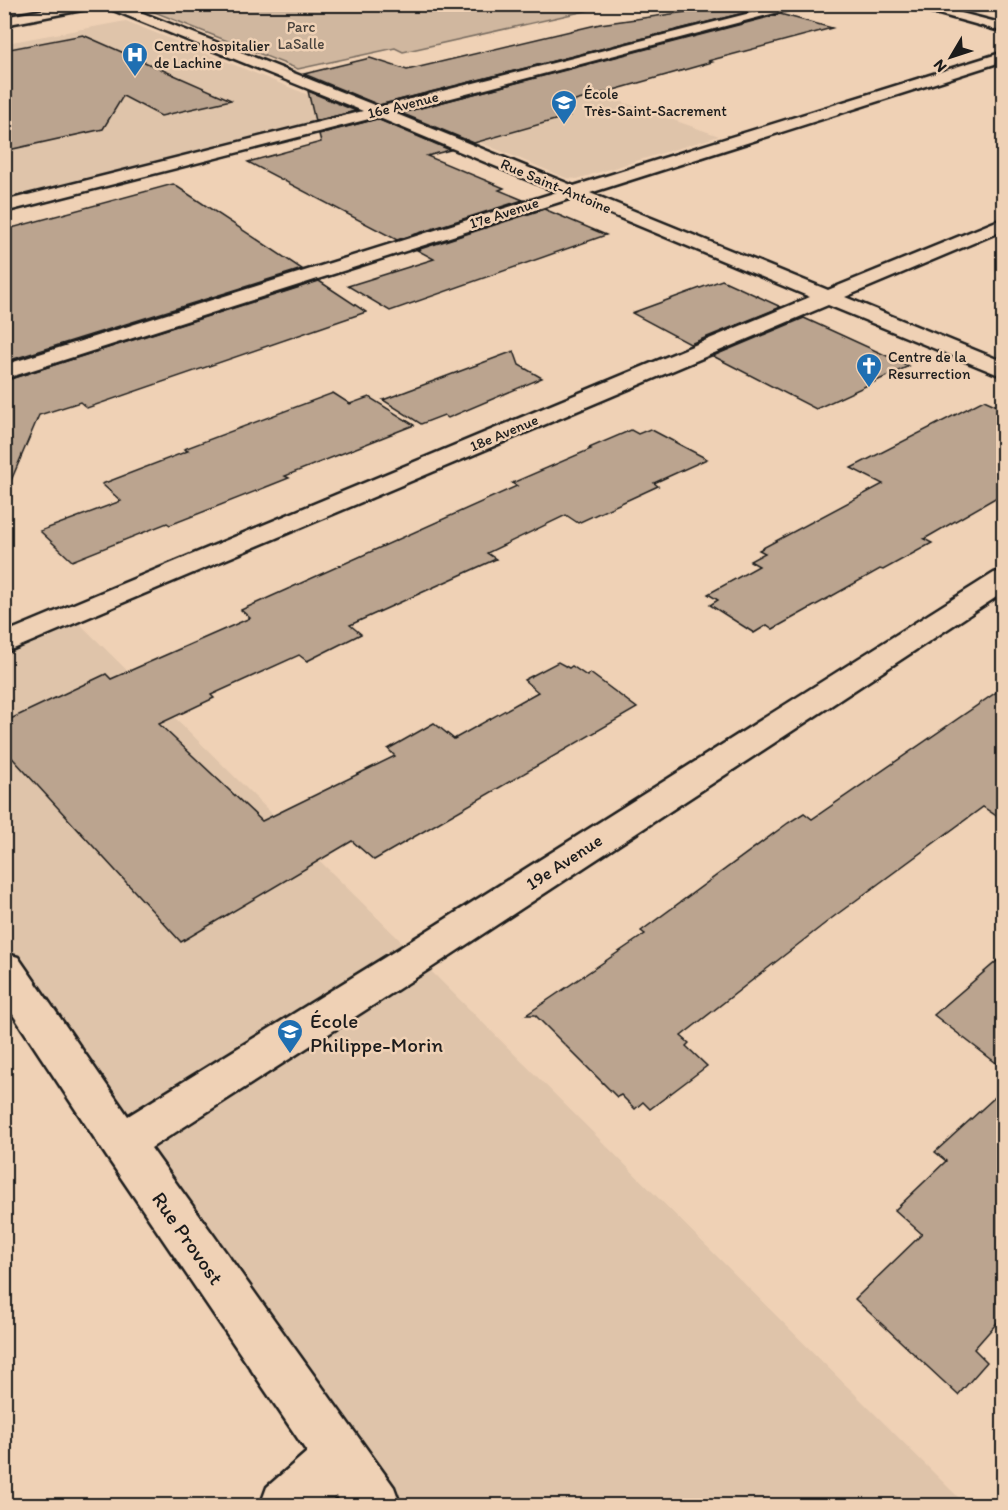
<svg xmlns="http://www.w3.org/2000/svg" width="1008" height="1510" font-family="Itim,sans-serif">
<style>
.built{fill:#dfc4aa}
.green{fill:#d0b79f;stroke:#766a5e;stroke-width:1.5}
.building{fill:#bba48f;stroke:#1c1c1c;stroke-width:1.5}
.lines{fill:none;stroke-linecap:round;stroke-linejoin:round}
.minor-casing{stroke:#1c1c1c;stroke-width:5}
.minor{fill:#efd1b5;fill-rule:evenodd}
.labels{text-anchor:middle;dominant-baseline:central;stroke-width:5;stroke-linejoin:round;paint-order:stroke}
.far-park-label{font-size:15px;fill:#49433d;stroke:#efd1b5}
.far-poi-label{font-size:15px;fill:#1c1c1c;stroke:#efd1b5;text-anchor:start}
.far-street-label{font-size:15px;fill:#1c1c1c;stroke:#efd1b5}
.street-label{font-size:18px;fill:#1c1c1c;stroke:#efd1b5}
.near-poi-label{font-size:21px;fill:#1c1c1c;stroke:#efd1b5;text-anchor:start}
.near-street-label{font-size:21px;fill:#1c1c1c;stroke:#efd1b5}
</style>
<rect width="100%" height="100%" fill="#efd1b5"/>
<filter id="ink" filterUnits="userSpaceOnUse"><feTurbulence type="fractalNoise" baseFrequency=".0167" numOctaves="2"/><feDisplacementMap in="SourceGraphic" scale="12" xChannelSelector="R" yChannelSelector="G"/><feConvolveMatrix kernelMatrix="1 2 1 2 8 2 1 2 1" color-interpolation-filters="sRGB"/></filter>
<g filter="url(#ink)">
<g class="built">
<path d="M 126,21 L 353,113 L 5,199 L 4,38 L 12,42 Z"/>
<path d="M 551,77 L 719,136 L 577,179 L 566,178 L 414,115 Z"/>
<path d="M 71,615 L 417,957 L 966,1505 L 375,1505 L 5,968 L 4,644 Z"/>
</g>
<path class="green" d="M 137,5 L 137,4 L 612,5 L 403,52 L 395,48 L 298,69 Z"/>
<g class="building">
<path d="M 743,4 L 759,9 L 379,105 L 304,74 L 370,58 L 407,70 L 600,24 Z"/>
<path d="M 780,14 L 832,28 L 708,61 L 712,62 L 554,107 L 569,116 L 474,143 L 401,113 Z"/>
<path d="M 83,35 L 231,100 L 161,116 L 123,96 L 103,129 L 4,151 L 4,50 Z"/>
<path d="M 308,91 L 356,111 L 315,121 Z"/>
<path d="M 377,119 L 450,150 L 427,156 L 504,188 L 499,190 L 523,200 L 397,240 L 248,162 L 321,142 L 319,134 Z"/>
<path d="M 173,184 L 302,269 L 4,362 L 4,230 Z"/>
<path d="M 544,209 L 606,235 L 390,311 L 348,286 L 434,259 L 417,250 Z"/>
<path d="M 722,280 L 781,307 L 690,344 L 632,313 Z"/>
<path d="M 319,281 L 366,312 L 87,408 L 80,402 L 39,415 L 4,497 L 4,381 Z"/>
<path d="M 804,318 L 909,366 L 816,409 L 713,356 Z"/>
<path d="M 514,351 L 519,365 L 542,378 L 448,418 L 444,415 L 421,424 L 383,400 Z"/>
<path d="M 333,393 L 350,404 L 369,397 L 414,425 L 285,476 L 289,478 L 170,525 L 167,523 L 72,561 L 40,531 L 121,501 L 102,484 L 188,451 L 184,449 Z"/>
<path d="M 984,400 L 1004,409 L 1004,493 L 924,539 L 932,543 L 883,570 L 880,569 L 773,629 L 767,625 L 754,633 L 710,605 L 718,600 L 708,594 L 759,566 L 750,561 L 765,553 L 759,550 L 883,484 L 851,468 Z"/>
<path d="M 650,429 L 707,459 L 654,483 L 658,486 L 578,523 L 566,515 L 487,553 L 496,559 L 350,625 L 361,634 L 307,661 L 299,655 L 211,695 L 214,698 L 159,724 L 262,821 L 395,756 L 388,749 L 434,723 L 454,739 L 538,692 L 524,680 L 558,662 L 569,668 L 572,666 L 587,676 L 590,673 L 637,708 L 374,860 L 352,841 L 181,942 L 4,749 L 4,722 L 106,674 L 111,679 L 250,618 L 241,610 L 517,486 L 512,483 L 591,449 L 589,448 L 631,430 L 638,434 Z"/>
<path d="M 1004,687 L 1004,821 L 983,807 L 832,918 L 681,1036 L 689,1043 L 686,1046 L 707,1066 L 650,1109 L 643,1102 L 635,1109 L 621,1095 L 617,1097 L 535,1015 L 526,1015 L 645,934 L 641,931 L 788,823 L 804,813 L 812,819 Z"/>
<path d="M 1004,955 L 1004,1069 L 934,1015 Z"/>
<path d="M 1004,1089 L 1004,1315 L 974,1349 L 987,1362 L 958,1395 L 855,1299 L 922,1234 L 895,1210 L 946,1161 L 935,1152 Z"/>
</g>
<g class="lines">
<defs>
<g id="minor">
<path d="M 74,4 L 120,4 L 379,107 L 786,4 L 809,4 L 394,113 L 574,186 L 1004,52 L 1004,61 L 590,193 L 828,290 L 1004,218 L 1004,230 L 845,297 L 1004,362 L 1004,377 L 828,305 L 4,653 L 4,633 L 810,297 L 572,198 L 4,379 L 4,365 L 557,192 L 377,117 L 4,212 L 4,201 L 363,111 L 103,6 L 4,25 L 4,17 Z"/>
<path d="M 903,4 L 926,4 L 1004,24 L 1004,32 Z"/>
<path d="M 1004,571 L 1004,592 L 431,968 L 151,1148 L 394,1487 L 401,1506 L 343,1506 L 337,1496 L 326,1506 L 260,1506 L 267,1487 L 307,1452 L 107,1157 L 4,1001 L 4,953 L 18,957 L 128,1116 L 403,946 L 994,573 Z"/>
</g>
</defs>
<use href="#minor" class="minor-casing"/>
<use href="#minor" class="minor"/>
</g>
</g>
<defs>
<symbol id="hospital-pin" viewBox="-11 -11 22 30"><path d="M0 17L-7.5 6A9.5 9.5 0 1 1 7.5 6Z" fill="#1f6fb2" stroke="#efd1b5"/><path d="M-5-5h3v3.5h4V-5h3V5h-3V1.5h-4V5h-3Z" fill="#fff"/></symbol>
<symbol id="school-pin" viewBox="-11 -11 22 30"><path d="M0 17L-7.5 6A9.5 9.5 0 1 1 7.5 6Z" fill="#1f6fb2" stroke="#efd1b5"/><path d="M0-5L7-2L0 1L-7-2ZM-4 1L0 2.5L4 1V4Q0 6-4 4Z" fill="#fff"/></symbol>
<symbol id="church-pin" viewBox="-11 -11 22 30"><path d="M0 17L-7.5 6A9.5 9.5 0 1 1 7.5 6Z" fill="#1f6fb2" stroke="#efd1b5"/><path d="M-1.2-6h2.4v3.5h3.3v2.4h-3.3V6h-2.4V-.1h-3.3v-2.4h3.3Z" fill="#fff"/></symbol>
</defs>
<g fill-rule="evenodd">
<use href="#hospital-pin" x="120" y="40" width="30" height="40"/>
<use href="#school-pin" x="549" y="88" width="30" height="40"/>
<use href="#church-pin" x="854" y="351" width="30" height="40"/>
<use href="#school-pin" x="275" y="1017" width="30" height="40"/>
</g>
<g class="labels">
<g class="far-park-label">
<text x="301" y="27">Parc<tspan x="301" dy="17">LaSalle</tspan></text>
</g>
<g class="far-poi-label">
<text x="154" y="46">Centre hospitalier<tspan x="154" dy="17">de Lachine</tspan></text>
<text x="584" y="94">École<tspan x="584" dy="17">Très-Saint-Sacrement</tspan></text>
<text x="888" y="357">Centre de la<tspan x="888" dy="17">Resurrection</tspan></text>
</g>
<g class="far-street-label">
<text transform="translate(403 105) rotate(-14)">16e Avenue</text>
<text transform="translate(556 186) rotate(23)">Rue Saint-Antoine</text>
<text transform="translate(504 213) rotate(-18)">17e Avenue</text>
<text transform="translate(504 433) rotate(-23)">18e Avenue</text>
</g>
<g class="street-label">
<text transform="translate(564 862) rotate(-33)">19e Avenue</text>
</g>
<g class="near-poi-label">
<text x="310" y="1020">École<tspan x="310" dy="24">Philippe-Morin</tspan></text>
</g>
<g class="near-street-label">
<text transform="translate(188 1238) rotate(55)">Rue Provost</text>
</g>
</g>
<rect width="1008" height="1510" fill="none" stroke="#efd1b5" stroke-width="24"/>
<rect x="12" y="12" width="984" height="1486" fill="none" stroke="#1c1c1c" stroke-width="2" filter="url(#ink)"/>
<g transform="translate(951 57) rotate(231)" stroke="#efd1b5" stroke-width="4.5" paint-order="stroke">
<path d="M0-4.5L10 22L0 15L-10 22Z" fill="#1c1c1c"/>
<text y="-9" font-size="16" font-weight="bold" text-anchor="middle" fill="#1c1c1c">N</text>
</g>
</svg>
